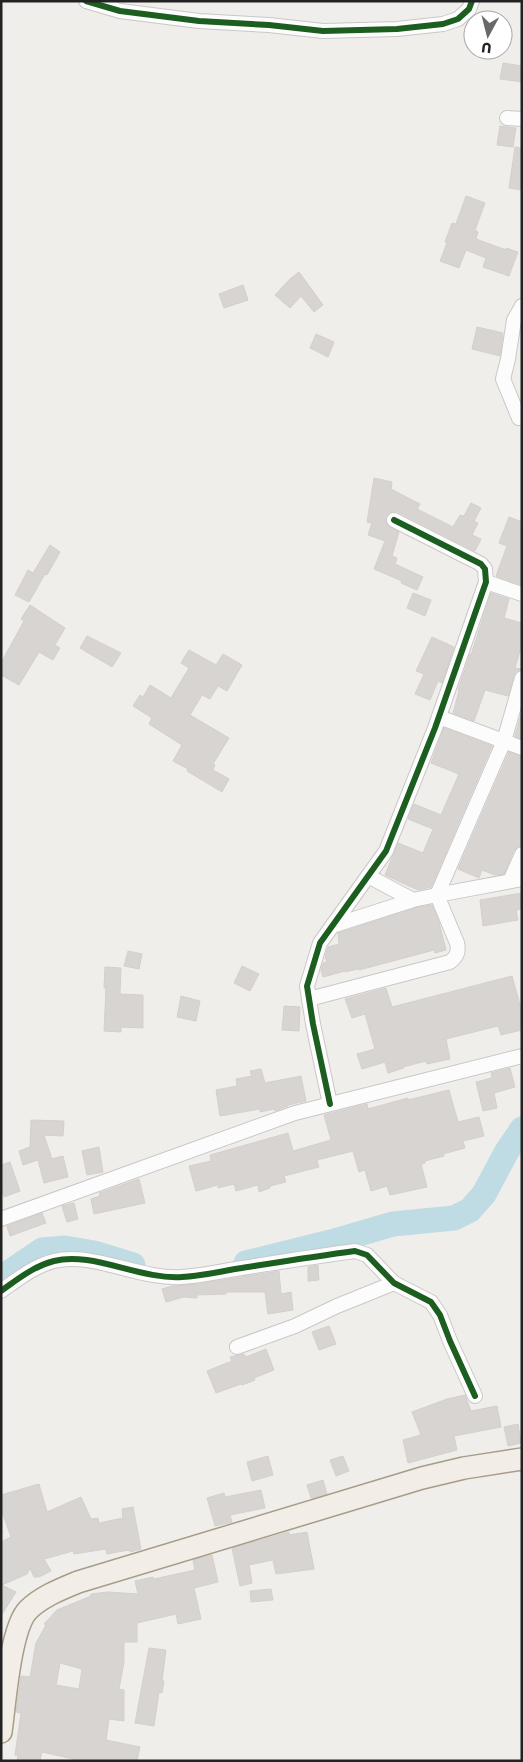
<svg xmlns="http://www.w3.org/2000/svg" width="523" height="1762" font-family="Poppins,sans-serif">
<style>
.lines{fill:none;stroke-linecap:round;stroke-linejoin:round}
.river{stroke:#bfdbe3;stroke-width:25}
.building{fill:#d7d4d2;stroke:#d3d0cc;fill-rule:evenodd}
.street-casing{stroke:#c9c8c7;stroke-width:16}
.primary-casing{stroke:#a79c86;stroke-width:24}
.street{stroke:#fdfcfc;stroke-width:14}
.primary{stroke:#f3ede7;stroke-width:21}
.cycleway-casing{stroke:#fff;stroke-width:9}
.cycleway{stroke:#1b5e20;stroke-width:6}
</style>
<rect width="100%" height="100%" fill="#f0eeeb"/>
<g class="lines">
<g class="river">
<path d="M 246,1263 L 331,1242 L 393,1224 L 454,1218 L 470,1210 L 484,1194 L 507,1151 L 522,1129"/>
<path d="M 1,1278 L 42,1250 L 65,1248 L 94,1253 L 133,1265"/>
</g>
</g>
<g class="building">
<path d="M 503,63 L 522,66 L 522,82 L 500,79 Z"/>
<path d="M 500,126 L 516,128 L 513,147 L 497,145 Z"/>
<path d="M 515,147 L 522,148 L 522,190 L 509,188 Z"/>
<path d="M 466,196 L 485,203 L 475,230 L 478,232 L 476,239 L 506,250 L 506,248 L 518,252 L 509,276 L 483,267 L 486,258 L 466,250 L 459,268 L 440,261 L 447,243 L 445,242 L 452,223 L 456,224 Z"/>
<path d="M 299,272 L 323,305 L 314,312 L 301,296 L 290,308 L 275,295 L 290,279 Z"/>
<path d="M 243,285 L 248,300 L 224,308 L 219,294 Z"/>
<path d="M 477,327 L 503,333 L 500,356 L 472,349 Z"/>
<path d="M 316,334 L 334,342 L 328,357 L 310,348 Z"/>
<path d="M 374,478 L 392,482 L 391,489 L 420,504 L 417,509 L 453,527 L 460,515 L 464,516 L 471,503 L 481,508 L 474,521 L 478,523 L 472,535 L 481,539 L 475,551 L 398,512 L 393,511 L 386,516 L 385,520 L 387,525 L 399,532 L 392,556 L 397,558 L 395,564 L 423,577 L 417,590 L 401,583 L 402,581 L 374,569 L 385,541 L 368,535 L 372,523 L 367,522 Z"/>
<path d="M 509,517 L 522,522 L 522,585 L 496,576 L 507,546 L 499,543 Z"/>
<path d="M 50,545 L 60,552 L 47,575 L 45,574 L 29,602 L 15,595 L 28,570 L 33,573 Z"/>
<path d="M 413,593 L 431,600 L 425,616 L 407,608 Z"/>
<path d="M 491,593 L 509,599 L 504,618 L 522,623 L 522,644 L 515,668 L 522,669 L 516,671 L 514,675 L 508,696 L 485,690 L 474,721 L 453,713 L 459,691 L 458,690 L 470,654 L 471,655 Z"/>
<path d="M 30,605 L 65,628 L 55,645 L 60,648 L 53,660 L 39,652 L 19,685 L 1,675 L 1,663 L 24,621 L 21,619 Z"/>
<path d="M 87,636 L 121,653 L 112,667 L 80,648 Z"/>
<path d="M 432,637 L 454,647 L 442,683 L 438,681 L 430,700 L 415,694 L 424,674 L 416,671 Z"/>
<path d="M 189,650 L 216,665 L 223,654 L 242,665 L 227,691 L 218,686 L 210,699 L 202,695 L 190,715 L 229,738 L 213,764 L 215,765 L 213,770 L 229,779 L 222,792 L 187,771 L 188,769 L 173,761 L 182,745 L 149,724 L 152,718 L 133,706 L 140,695 L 143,697 L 150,685 L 171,698 L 189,668 L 181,663 Z"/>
<path d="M 522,711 L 522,739 L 515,736 Z"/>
<path d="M 444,728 L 492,746 L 431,887 L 418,890 L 385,875 L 398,843 L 423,853 L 433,829 L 408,819 L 414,804 L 441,815 L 459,774 L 431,763 Z"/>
<path d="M 509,752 L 522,757 L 522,845 L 514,850 L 504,874 L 495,875 L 482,870 L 479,878 L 458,869 Z"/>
<path d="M 522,893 L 522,909 L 516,910 L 518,920 L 483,926 L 480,900 Z"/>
<path d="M 432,905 L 439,922 L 446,950 L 435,953 L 434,950 L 359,970 L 358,969 L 345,972 L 345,971 L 323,977 L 321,970 L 323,963 L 327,962 L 325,957 L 328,947 L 339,944 L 338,933 L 415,908 Z"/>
<path d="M 128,951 L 142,954 L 139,969 L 124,966 Z"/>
<path d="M 242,966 L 259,974 L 250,991 L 234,983 Z"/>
<path d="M 105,967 L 121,968 L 120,994 L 143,995 L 143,1028 L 121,1027 L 121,1032 L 104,1031 L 106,988 L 104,988 Z"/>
<path d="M 512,976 L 522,1012 L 522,1030 L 501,1035 L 498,1026 L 446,1039 L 450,1059 L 427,1064 L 426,1061 L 403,1067 L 404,1068 L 388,1073 L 385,1062 L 362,1069 L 357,1054 L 375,1049 L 365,1014 L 352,1018 L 345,999 L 386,988 L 392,1007 Z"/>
<path d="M 181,996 L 200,1001 L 196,1021 L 177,1017 Z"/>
<path d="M 284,1006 L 300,1007 L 299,1031 L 282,1030 Z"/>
<path d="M 510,1068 L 515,1087 L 494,1093 L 497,1108 L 483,1111 L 476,1082 L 492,1078 L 491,1073 Z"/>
<path d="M 261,1069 L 265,1083 L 301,1076 L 306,1101 L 288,1105 L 288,1106 L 275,1111 L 274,1109 L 260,1112 L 260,1109 L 220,1116 L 216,1090 L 237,1086 L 236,1079 L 252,1076 L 250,1071 Z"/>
<path d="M 449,1090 L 458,1122 L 479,1117 L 484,1136 L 463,1141 L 465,1148 L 443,1154 L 444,1156 L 425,1161 L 425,1163 L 421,1164 L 427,1187 L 390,1195 L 387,1186 L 371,1191 L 365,1170 L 359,1172 L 353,1151 L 317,1160 L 319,1167 L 284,1176 L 286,1182 L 270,1186 L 270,1188 L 259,1192 L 258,1185 L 236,1191 L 234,1184 L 218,1188 L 218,1185 L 196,1191 L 189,1166 L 211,1161 L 210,1155 L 288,1133 L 293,1151 L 331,1140 L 324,1115 L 367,1104 L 368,1109 L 408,1098 L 408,1100 Z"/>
<path d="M 31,1120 L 64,1121 L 63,1136 L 44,1135 L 52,1159 L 63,1156 L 68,1177 L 44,1183 L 38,1160 L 23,1165 L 19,1151 L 30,1147 Z"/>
<path d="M 99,1147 L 103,1172 L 87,1175 L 82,1151 Z"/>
<path d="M 10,1162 L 20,1191 L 4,1197 L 1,1188 L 1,1165 Z"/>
<path d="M 139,1179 L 145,1203 L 94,1214 L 91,1199 L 100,1196 L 99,1193 Z"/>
<path d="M 74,1203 L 78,1219 L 67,1222 L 62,1206 Z"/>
<path d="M 42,1213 L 46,1223 L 10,1236 L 7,1226 Z"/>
<path d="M 318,1265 L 319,1280 L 308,1281 L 308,1267 Z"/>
<path d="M 279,1271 L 281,1294 L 291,1292 L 293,1310 L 268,1314 L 265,1292 L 226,1292 L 226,1294 L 197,1295 L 197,1298 L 184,1297 L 166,1302 L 162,1289 L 172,1286 L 198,1284 Z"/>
<path d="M 329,1326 L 336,1344 L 319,1350 L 312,1332 Z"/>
<path d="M 266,1349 L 274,1370 L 254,1378 L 255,1380 L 242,1385 L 241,1384 L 216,1393 L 207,1371 L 232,1361 L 230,1357 L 244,1354 L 246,1357 Z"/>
<path d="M 465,1395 L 471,1411 L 497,1406 L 501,1427 L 454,1436 L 457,1450 L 408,1463 L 403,1440 L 421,1435 L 412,1412 L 447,1399 Z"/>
<path d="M 518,1424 L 521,1443 L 508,1446 L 504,1427 Z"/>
<path d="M 268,1456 L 273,1475 L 252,1481 L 247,1462 Z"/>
<path d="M 343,1456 L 349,1471 L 336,1476 L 330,1460 Z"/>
<path d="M 323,1480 L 327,1494 L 311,1498 L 307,1485 Z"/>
<path d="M 39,1484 L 47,1512 L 81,1497 L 91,1519 L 98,1518 L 99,1523 L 123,1518 L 122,1509 L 133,1507 L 141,1549 L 130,1552 L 129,1550 L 107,1554 L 106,1549 L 74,1554 L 73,1551 L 44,1559 L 51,1571 L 39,1577 L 34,1577 L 30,1568 L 27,1574 L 2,1585 L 16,1592 L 1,1616 L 1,1542 L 11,1537 L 1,1509 L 1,1495 Z"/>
<path d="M 261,1490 L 265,1508 L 230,1515 L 232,1522 L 215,1526 L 207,1498 L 224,1493 L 225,1497 Z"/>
<path d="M 289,1532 L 289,1535 L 307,1532 L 314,1569 L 276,1574 L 273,1560 L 249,1565 L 252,1583 L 240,1586 L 232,1548 Z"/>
<path d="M 212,1555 L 218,1582 L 194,1588 L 201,1619 L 178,1624 L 176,1614 L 137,1623 L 137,1642 L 124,1642 L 124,1662 L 119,1689 L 124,1690 L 124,1721 L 109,1719 L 106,1740 L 140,1747 L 137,1761 L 82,1761 L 42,1752 L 40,1761 L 17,1761 L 18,1755 L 15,1755 L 21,1713 L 16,1712 L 21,1676 L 30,1677 L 36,1643 L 46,1625 L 44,1624 L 57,1610 L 91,1596 L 91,1594 L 108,1592 L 138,1594 L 135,1581 L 153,1577 L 154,1579 L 195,1570 L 193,1560 ZM 60,1663 L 82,1669 L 79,1689 L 56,1685 Z"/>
<path d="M 271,1589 L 273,1600 L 251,1602 L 250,1591 Z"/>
<path d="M 149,1648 L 166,1650 L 162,1681 L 164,1681 L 162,1693 L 159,1692 L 154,1726 L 135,1723 Z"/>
</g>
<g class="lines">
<defs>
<g id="street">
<path d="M 86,1 L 120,11 L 199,21 L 269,25 L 323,31 L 397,29 L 443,24 L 458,19 L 469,9 L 472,1"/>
<path d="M 507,118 L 522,119"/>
<path d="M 519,418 L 503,379 L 508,359 L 514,320 L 522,306"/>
<path d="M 486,582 L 522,594"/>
<path d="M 439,717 L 522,748"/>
<path d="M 368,876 L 413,900"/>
<path d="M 510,881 L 522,854"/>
<path d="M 332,926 L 413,900 L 437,895 L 504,741 L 522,678"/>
<path d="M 309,999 L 450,962 C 457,956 459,952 457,943 L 437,895 L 522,879"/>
<path d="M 330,1104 L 313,1024 L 307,986 L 320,943 L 386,851 L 435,728 L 486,582 L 485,569 L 481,564 L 394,520"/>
<path d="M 1,1219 L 295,1113 L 522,1056"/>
<path d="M 1,1291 C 18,1279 34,1266 54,1261 C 92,1251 140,1280 182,1277 C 202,1276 222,1271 242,1268 C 280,1262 317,1256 355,1251 L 367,1255 L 394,1283 L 431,1302 L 440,1315 L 450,1341 L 475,1396"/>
<path d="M 237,1347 L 295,1326 L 337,1306 L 394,1283"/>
</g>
<path id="primary" d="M 1,1732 C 5,1704 10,1629 28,1610 C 41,1597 61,1589 78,1582 L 422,1478 L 464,1468 L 522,1459"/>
</defs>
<use href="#street" class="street-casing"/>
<use href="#primary" class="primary-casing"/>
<use href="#street" class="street"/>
<use href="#primary" class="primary"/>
<defs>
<g id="cycleway">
<path d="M 86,1 L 120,11 L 199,21 L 269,25 L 323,31 L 397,29 L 443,24 L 458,19 L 469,9 L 472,1"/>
<path d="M 330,1104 L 313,1024 L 307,986 L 320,943 L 386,851 L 435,728 L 486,582 L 485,569 L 481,564 L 394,520"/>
<path d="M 1,1291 C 18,1279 34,1266 54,1261 C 92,1251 140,1280 182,1277 C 202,1276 222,1271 242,1268 C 280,1262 317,1256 355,1251 L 367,1255 L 394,1283 L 431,1302 L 440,1315 L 450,1341 L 475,1396"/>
</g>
</defs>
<use href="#cycleway" class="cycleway-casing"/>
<use href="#cycleway" class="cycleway"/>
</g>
<rect width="523" height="1762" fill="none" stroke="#222222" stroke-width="5"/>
<g transform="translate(488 35) rotate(187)"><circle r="24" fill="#ffffff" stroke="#a7a7a7"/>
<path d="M0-4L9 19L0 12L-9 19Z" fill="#6a6968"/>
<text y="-8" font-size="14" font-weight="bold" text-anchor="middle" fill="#222222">U</text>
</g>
</svg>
